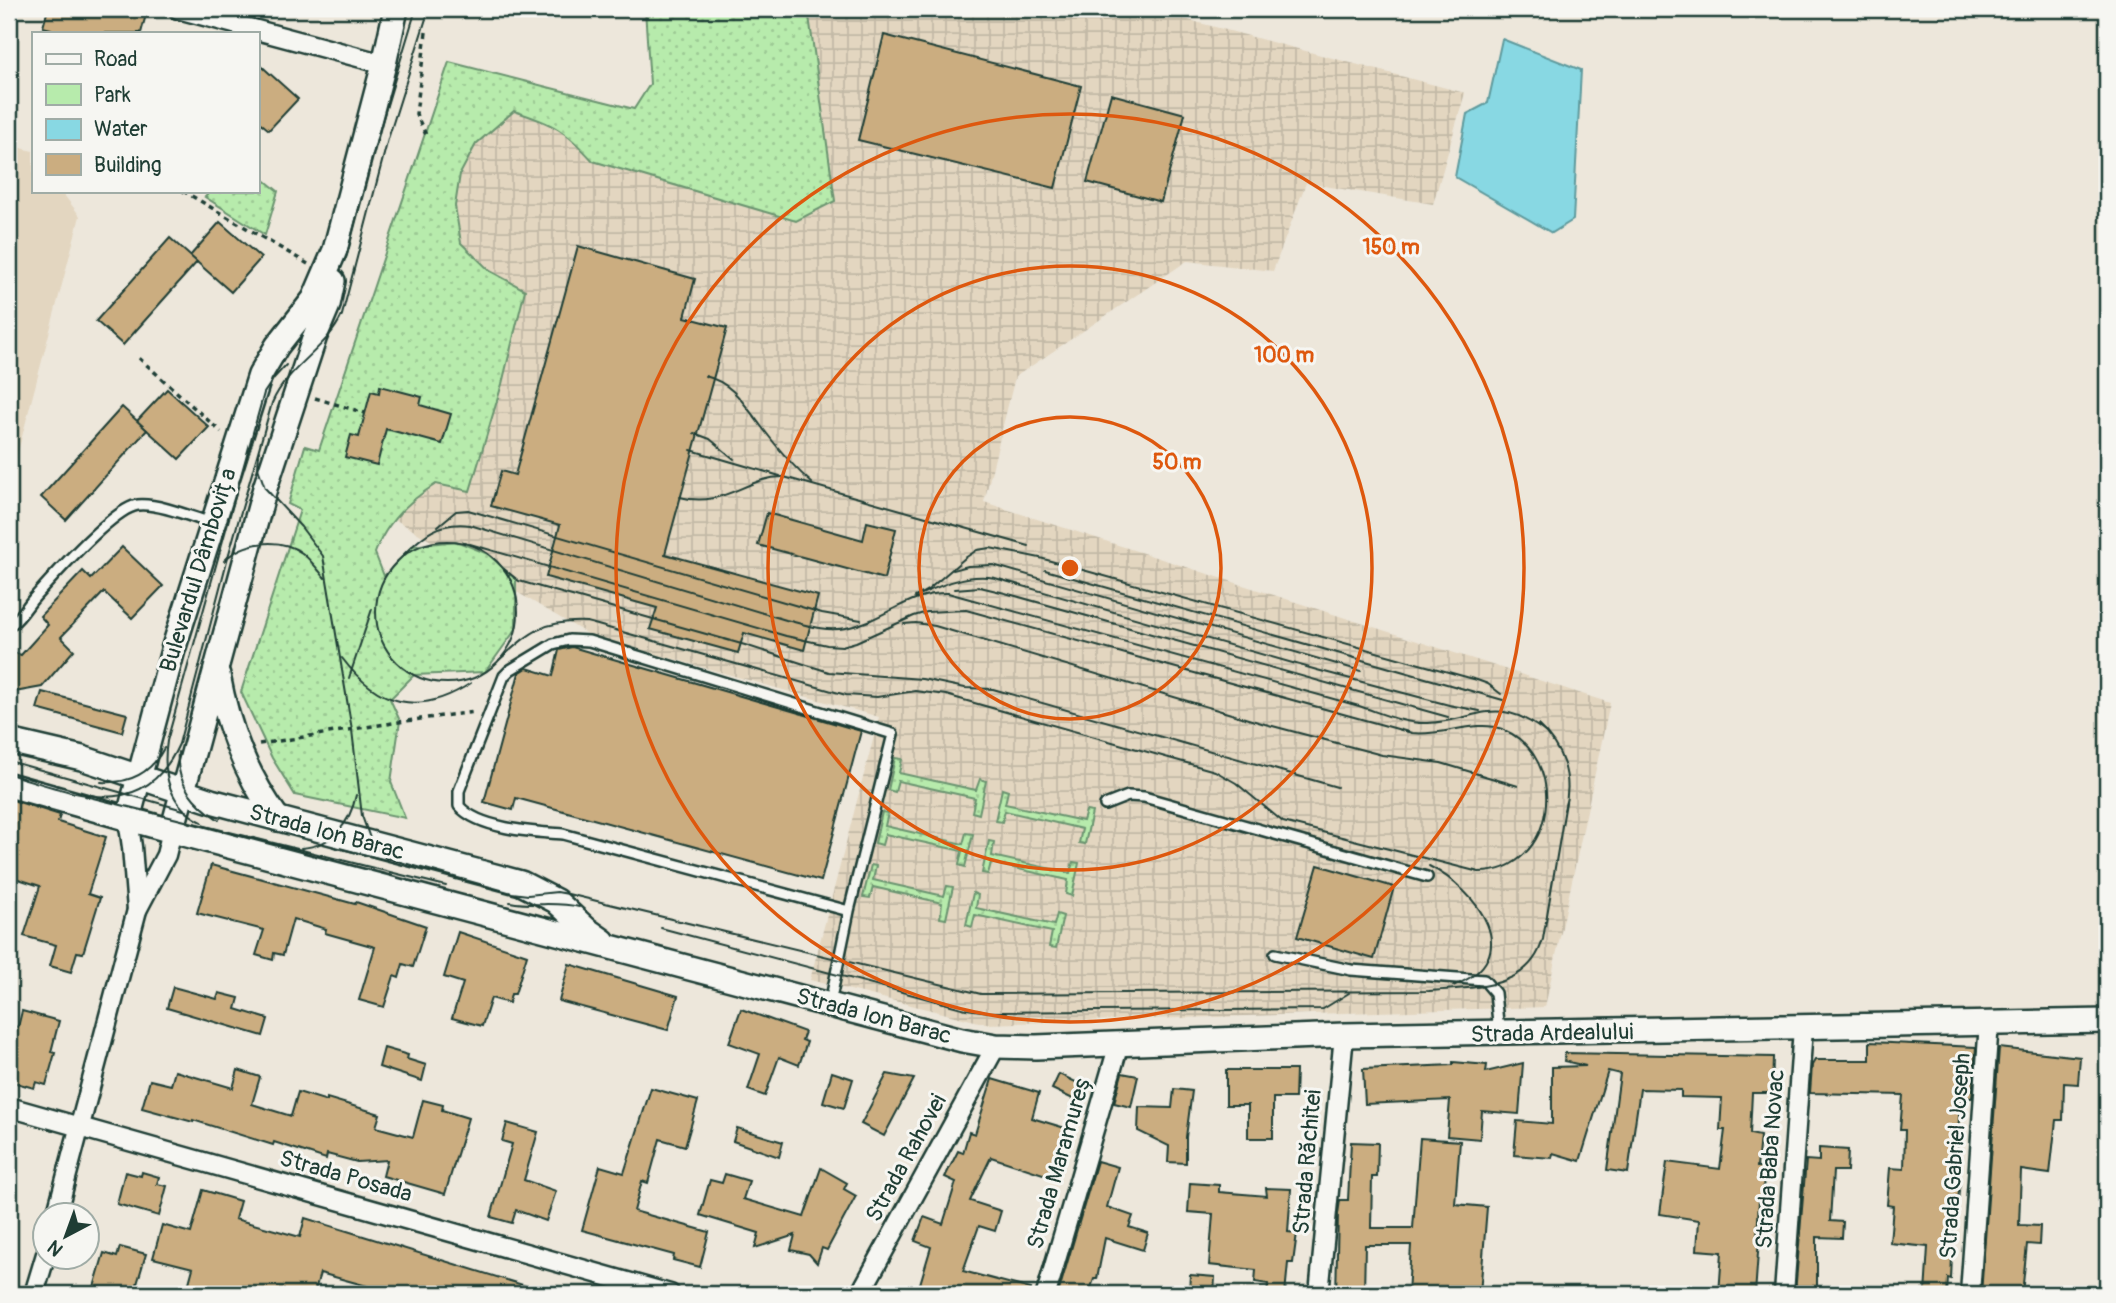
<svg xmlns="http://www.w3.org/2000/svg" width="2116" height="1303" font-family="Pangolin,sans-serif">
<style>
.built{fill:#e3d6c0}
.industrial{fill:url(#industrial-grid)}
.green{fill:url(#green-dots);stroke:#6b9470;stroke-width:2}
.water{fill:#88d8e3;stroke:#5e9a9d;stroke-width:2}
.building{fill:#cbad80;stroke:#1f3d34;stroke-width:2}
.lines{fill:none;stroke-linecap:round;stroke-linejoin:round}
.service-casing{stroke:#1f3d34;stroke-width:14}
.minor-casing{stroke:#1f3d34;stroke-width:23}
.tertiary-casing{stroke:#1f3d34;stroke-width:28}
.path{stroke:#1f3d34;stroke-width:3.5;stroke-dasharray:5 5;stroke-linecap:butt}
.service{stroke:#f6f6f2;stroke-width:9}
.minor{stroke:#f6f6f2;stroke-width:18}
.tertiary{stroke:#f6f6f2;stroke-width:23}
.tram{stroke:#1f3d34;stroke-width:2}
.ring{fill:none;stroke:#de580e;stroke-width:3.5}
.labels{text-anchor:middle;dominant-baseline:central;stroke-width:6;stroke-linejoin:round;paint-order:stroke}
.street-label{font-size:23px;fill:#1f3d34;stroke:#f6f6f2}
.centre{fill:#de580e;stroke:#f6f6f2;stroke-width:3.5}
.ring-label{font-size:21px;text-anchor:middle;font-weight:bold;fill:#de580e;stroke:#f6f6f2;stroke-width:6;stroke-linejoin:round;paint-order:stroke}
</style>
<defs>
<pattern id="industrial-grid" width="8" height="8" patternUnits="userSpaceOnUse" patternTransform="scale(1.75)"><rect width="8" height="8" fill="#e3d6c0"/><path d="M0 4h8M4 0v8" fill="none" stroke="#c2b9a6"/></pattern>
<pattern id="green-dots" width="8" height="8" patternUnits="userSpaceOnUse" patternTransform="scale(1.75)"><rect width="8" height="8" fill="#b7ebac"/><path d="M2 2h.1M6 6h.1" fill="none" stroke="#9dca95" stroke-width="1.8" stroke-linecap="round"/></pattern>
</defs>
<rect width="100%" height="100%" fill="#ede7db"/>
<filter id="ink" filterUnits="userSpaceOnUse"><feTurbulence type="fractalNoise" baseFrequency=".0143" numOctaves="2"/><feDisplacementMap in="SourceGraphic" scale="14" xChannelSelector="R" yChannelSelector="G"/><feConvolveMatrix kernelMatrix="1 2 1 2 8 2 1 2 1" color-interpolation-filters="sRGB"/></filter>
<g filter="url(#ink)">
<path class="built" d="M 9,145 L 33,151 L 33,191 L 61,191 L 80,216 L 9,486 Z"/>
<path class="industrial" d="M 645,9 L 1147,9 L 1465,93 L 1433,204 L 1306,183 L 1273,271 L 1187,261 L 1015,377 L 984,502 L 1610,703 L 1545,1007 L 987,1024 L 810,980 L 879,717 L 589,635 L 312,470 L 449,62 L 634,109 L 650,84 Z"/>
<g class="green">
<path d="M 645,9 L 808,9 L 835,201 L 796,221 L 593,161 C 565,130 554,124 514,111 L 476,144 L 460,174 L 455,206 L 461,243 L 490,271 L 525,290 L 502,384 L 470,491 L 436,484 C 408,501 386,522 375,553 L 384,576 L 412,546 L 456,541 L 488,554 L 516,580 L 516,629 L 485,672 L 414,675 L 390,699 L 400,721 L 391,782 L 405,818 L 295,795 L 272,758 L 241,692 L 300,510 L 288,504 L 305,446 L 319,450 L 449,62 L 634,109 L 650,84 Z"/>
<path d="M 257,174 L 278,191 L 265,235 L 205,197 L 211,191 L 257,191 Z"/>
<path d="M 895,758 L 902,759 L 899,773 L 976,790 L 980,779 L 986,781 L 979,814 L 972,812 L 975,798 L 898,781 L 895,792 L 888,790 Z"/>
<path d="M 1002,789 L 1008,791 L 1005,804 L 1083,821 L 1086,811 L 1092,812 L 1085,844 L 1079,843 L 1082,829 L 1005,811 L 1002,822 L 995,821 Z"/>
<path d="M 882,812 L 888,813 L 885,826 L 963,844 L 966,833 L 973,834 L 965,867 L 959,865 L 962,851 L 885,834 L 882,845 L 875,843 Z"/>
<path d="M 989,841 L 994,842 L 992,856 L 1070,873 L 1073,862 L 1079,863 L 1072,896 L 1066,894 L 1068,880 L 991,863 L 988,874 L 982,873 Z"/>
<path d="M 871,865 L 876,866 L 873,880 L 944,896 L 947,886 L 953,887 L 946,919 L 940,918 L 942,903 L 873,887 L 870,898 L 863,897 Z"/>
<path d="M 973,893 L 978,895 L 976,908 L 1054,925 L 1057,914 L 1063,916 L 1056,948 L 1049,947 L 1052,932 L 975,915 L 972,927 L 966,925 Z"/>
</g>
<path class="water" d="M 1502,39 L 1581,70 L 1573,220 L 1552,233 L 1455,177 L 1467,114 L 1488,103 Z"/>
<g class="building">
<path d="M 48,9 L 98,9 L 120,15 L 122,9 L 147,11 L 141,33 L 50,33 L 51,29 L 43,27 Z"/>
<path d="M 884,35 L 1081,86 L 1055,188 L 858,140 Z"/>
<path d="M 257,62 L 298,99 L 269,130 L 257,120 Z"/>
<path d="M 1111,94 L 1185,114 L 1161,202 L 1087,182 Z"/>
<path d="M 220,222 L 261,258 L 231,292 L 190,256 Z"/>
<path d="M 170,238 L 197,262 L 123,345 L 96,321 Z"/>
<path d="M 578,246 L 695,279 L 685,317 L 727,328 L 665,554 L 818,596 L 804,650 L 744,633 L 738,653 L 650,629 L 657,608 L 546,577 L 560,525 L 491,506 L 501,471 L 515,475 Z"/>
<path d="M 380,386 L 422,397 L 420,405 L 451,414 L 442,444 L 386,429 L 377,465 L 345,457 L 351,435 L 359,437 L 371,391 L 379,393 Z"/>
<path d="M 167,389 L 209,427 L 179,459 L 137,421 Z"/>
<path d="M 122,407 L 147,430 L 66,520 L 41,497 Z"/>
<path d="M 767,513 L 863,540 L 867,522 L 896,529 L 884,579 L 758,545 Z"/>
<path d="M 122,547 L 163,586 L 132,618 L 104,592 L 61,637 L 74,650 L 42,687 L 9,693 L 9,651 L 21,655 L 48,625 L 40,616 L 83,571 L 91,579 Z"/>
<path d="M 572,647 L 861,731 L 821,881 L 516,798 L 513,810 L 484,802 L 519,673 L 527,668 L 553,676 L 559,650 Z"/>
<path d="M 42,692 L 127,714 L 122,732 L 37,709 Z"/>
<path d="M 9,799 L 60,815 L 58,822 L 106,837 L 88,894 L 100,898 L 83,953 L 77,952 L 71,972 L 50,966 L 56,945 L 24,936 L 40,886 L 9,876 Z"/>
<path d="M 211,865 L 355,904 L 356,902 L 426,926 L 413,967 L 403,964 L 399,978 L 394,976 L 384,1007 L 359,1000 L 375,947 L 325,933 L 326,929 L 293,919 L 283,955 L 274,953 L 273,960 L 256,955 L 264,930 L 197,913 Z"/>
<path d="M 1318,865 L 1394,887 L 1374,959 L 1297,937 Z"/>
<path d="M 458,932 L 527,955 L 515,994 L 511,994 L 509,1003 L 491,998 L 482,1026 L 452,1018 L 463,983 L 444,977 Z"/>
<path d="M 569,964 L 678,996 L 668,1030 L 559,1001 Z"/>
<path d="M 173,987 L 217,999 L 219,993 L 239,998 L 236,1009 L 268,1019 L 263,1036 L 167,1008 Z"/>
<path d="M 741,1009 L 805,1032 L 802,1040 L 807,1042 L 799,1065 L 779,1057 L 765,1096 L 748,1090 L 760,1054 L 729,1043 Z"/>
<path d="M 22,1011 L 59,1021 L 51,1052 L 55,1053 L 46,1085 L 36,1082 L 34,1088 L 9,1081 L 9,1025 L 18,1027 Z"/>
<path d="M 1870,1042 L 1976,1047 L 1972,1098 L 1960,1097 L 1956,1180 L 1960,1181 L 1957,1212 L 1954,1212 L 1951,1279 L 1948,1278 L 1947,1294 L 1925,1294 L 1928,1247 L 1890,1243 L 1893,1206 L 1887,1205 L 1890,1168 L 1904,1169 L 1905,1130 L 1900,1130 L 1903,1095 L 1810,1093 L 1812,1065 L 1815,1060 L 1870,1060 Z"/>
<path d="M 384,1048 L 408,1055 L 407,1059 L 426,1065 L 422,1081 L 379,1067 Z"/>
<path d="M 1999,1048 L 2080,1057 L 2078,1084 L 2064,1083 L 2063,1120 L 2056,1120 L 2050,1174 L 2021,1170 L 2019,1225 L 2040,1226 L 2039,1245 L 2027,1244 L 2022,1294 L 1981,1294 Z"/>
<path d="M 1565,1053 L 1773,1057 L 1772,1093 L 1752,1093 L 1750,1134 L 1760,1136 L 1757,1167 L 1765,1167 L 1762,1200 L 1759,1200 L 1757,1239 L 1759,1239 L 1755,1294 L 1719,1294 L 1722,1252 L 1697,1250 L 1699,1220 L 1660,1214 L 1667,1162 L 1720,1169 L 1725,1130 L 1720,1130 L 1722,1098 L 1681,1097 L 1681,1090 L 1640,1089 L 1628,1173 L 1607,1170 L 1620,1074 L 1608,1071 L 1580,1161 L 1553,1153 L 1552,1158 L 1514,1155 L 1517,1121 L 1552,1124 L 1552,1067 L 1586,1066 L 1564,1061 Z"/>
<path d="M 1453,1062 L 1487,1065 L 1486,1072 L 1523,1063 L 1519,1114 L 1482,1111 L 1480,1139 L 1447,1136 L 1450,1100 L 1365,1104 L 1363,1069 L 1453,1065 Z"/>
<path d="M 238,1070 L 260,1077 L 252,1104 L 291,1116 L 298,1092 L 327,1101 L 327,1098 L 380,1114 L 376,1127 L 413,1137 L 423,1100 L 443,1105 L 442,1110 L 468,1118 L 445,1194 L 383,1176 L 387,1160 L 357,1162 L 327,1154 L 326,1159 L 274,1142 L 273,1145 L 193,1120 L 193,1122 L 142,1108 L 150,1080 L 171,1085 L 175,1071 L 233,1088 Z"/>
<path d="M 1226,1070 L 1296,1070 L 1295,1098 L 1273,1098 L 1273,1138 L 1248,1138 L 1248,1105 L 1226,1105 Z"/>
<path d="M 832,1072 L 853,1079 L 844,1108 L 823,1102 Z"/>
<path d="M 1122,1073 L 1138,1076 L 1131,1107 L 1114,1103 Z"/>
<path d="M 887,1074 L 914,1079 L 884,1136 L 861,1124 Z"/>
<path d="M 1059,1074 L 1080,1084 L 1077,1101 L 1052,1089 Z"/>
<path d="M 992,1079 L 1039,1093 L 1032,1118 L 1065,1128 L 1049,1176 L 991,1157 L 970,1201 L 1001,1211 L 995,1231 L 979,1226 L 963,1271 L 1031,1289 L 1030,1294 L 917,1294 L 931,1247 L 915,1241 L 924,1217 L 943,1224 L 956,1182 L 945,1177 L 958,1151 L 963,1153 L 969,1132 L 975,1134 Z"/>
<path d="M 651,1088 L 698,1101 L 685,1146 L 660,1139 L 648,1183 L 642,1181 L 634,1211 L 709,1232 L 700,1267 L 673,1260 L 674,1255 L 582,1230 L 600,1166 L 624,1173 Z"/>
<path d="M 1174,1089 L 1192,1091 L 1186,1137 L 1186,1163 L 1168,1162 L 1169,1146 L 1138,1131 L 1139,1107 L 1172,1108 Z"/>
<path d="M 507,1123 L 538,1132 L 524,1180 L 556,1191 L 546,1221 L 516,1210 L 512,1223 L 491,1217 L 512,1144 L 502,1141 Z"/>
<path d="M 737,1128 L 783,1142 L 779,1157 L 733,1141 Z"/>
<path d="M 1420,1138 L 1460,1141 L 1455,1204 L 1487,1207 L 1480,1294 L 1408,1294 L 1411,1245 L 1365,1245 L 1364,1294 L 1336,1294 L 1338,1214 L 1340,1200 L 1348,1200 L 1351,1142 L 1378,1143 L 1377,1177 L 1372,1177 L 1371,1228 L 1413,1228 Z"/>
<path d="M 1819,1148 L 1848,1150 L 1847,1171 L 1833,1171 L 1830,1221 L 1843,1222 L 1842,1238 L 1817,1237 L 1817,1294 L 1795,1294 L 1806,1160 L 1819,1161 Z"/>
<path d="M 1097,1161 L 1118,1167 L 1107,1207 L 1133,1216 L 1129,1227 L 1148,1233 L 1143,1250 L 1105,1238 L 1097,1279 L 1094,1279 L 1089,1294 L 1058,1294 Z"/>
<path d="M 821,1168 L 847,1183 L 844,1189 L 856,1196 L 827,1250 L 822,1248 L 817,1263 L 809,1254 L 791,1250 L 795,1235 L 755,1248 L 759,1233 L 700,1215 L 710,1180 L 722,1183 L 725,1174 L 749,1181 L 743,1199 L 804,1217 Z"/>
<path d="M 125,1172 L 141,1176 L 142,1172 L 159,1177 L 157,1184 L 167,1186 L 159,1216 L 117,1204 Z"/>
<path d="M 1190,1183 L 1219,1185 L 1219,1192 L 1267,1196 L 1266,1188 L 1291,1189 L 1288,1232 L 1297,1233 L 1293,1263 L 1288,1263 L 1285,1294 L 1267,1294 L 1268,1284 L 1255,1282 L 1256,1270 L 1209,1265 L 1213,1214 L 1188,1212 Z"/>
<path d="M 203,1190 L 240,1201 L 235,1219 L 300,1237 L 305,1218 L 539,1290 L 538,1294 L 364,1294 L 367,1286 L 320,1273 L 314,1294 L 264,1294 L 236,1287 L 235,1290 L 231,1289 L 230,1294 L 186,1294 L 193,1268 L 153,1258 L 162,1225 L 191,1233 Z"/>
<path d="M 120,1247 L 146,1254 L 134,1294 L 92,1294 L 104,1253 L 117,1257 Z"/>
<path d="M 1190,1275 L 1215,1277 L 1214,1294 L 1189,1291 Z"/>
</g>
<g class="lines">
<defs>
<g id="service">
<path d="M 9,623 L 13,623 C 22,616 26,607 34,598 C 52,578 113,508 138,505 C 158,503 192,517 211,523"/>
<path d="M 1105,805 L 1128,796 L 1144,797 L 1427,877"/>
<path d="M 1275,954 L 1351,970 L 1484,980 L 1495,993 L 1499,1032"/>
<path d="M 830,1003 L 849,911 L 893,734 L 589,641 L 569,640 L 553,644 L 510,670 L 504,676 L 459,791 L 459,806 C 479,829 533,832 563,834 L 849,911"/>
</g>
<g id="minor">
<path d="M 178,9 L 384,64"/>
<path d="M 128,819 L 132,847 L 137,910"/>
<path d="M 9,1107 L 670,1294"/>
<path d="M 56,1216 L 137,910 L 166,855 L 172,831"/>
<path d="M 34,1294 L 46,1254"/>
<path d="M 860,1294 L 996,1046"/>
<path d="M 1046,1294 L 1119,1044"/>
<path d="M 1319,1294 L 1344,1035"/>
<path d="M 1784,1294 L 1803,1028"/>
<path d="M 1970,1294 L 1989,1022"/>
</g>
<g id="tertiary">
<path d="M 218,675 C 228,729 246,775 278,819"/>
<path d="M 9,741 L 82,758 L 211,801 L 521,883 L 556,901 L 586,929 L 603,941"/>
<path d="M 9,785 L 172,831 L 962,1040 L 996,1046 L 1036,1047 L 1344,1035 L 2107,1021"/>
<path d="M 128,819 L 173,650 L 260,375 L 277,346 L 314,299 L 335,250 L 384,64 L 396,9"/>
<path d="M 172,831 L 265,488 L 315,336 L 328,305 L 333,281"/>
</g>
</defs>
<use href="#service" class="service-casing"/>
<use href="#minor" class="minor-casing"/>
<use href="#tertiary" class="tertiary-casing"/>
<g class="path">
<path d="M 266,14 L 277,9"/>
<path d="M 426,32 L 416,114 L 427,137"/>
<path d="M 183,191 L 308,264"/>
<path d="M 139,358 L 221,432"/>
<path d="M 315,398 L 365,413"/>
<path d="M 259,744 C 332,733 403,720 476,712"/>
</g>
<use href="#service" class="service"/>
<use href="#minor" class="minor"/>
<use href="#tertiary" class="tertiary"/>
<g class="tram">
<path d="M 346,258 L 378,135 L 416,9"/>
<path d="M 705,376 C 733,383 744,404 761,426 C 776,446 792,466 812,483"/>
<path d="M 694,433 L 710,439 L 734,459"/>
<path d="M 691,450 L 780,476"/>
<path d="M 259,451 L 258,468 L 265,488 L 301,527 L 323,556 L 352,730 L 362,816 L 372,844 L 386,858 L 512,893 L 528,895 L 557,892 L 568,894 L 981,994 L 1429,991 C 1472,987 1529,991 1543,939 L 1566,802"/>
<path d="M 680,497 C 724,509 747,476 784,477 L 1029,546"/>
<path d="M 438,526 L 456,511 L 468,510 L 822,613 L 861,620"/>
<circle cx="447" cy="612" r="71"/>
<path d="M 470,544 L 786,636 L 827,645 L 842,646 L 856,642 L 914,616 L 927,612 L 966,610 L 1412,733 C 1441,737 1476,719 1502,729 C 1571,757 1556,872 1479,872 L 1283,822 L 1236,783 L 1215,771 L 946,695 L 915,691 L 877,697 L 846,695 L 587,622 C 542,620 531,632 499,660"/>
<path d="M 402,556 C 423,535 439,521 470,525 L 786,620 C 806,625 825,632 846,628 C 883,621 909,592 948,593 L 1359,706 C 1381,713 1404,724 1427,723 C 1479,721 1495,693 1545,732"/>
<path d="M 224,561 C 243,541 280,537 302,553 C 311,560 318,570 325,578"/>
<path d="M 504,569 L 519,581 L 745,645 L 829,672 L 922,679 L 965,688 L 993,689 L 1337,787"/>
<path d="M 953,570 L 968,566 L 993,565 L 1361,671"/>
<path d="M 1045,570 L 1503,700"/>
<path d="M 955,589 L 980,587 L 1005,593 L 1448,717"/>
<path d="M 904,624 L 916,623 L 935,626 L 1265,724 L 1382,755 L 1441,763 L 1518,786"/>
<path d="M 342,658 C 378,706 419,717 471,683"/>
<path d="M 349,678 L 372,609"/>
<path d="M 1480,711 L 1449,705 L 1317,670 L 995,578 C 967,573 941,585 915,597 L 929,589 L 965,558 L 977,550 L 990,548 L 1040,558 L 1477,680 L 1488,684 L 1501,694"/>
<path d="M 1538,725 C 1562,747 1574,778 1564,810"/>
<path d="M 178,752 C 175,783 195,804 219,820"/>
<path d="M 9,761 L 187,811"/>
<path d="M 9,774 C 74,793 143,825 179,744 L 228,557 L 272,403 C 288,366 327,349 342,315 L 388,139 L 429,9"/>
<path d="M 101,782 C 129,784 151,773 164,748"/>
<path d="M 85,796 L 446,886"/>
<path d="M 202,822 C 169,806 162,774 167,741 L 264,393 L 274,378 L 286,365"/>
<path d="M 333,847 L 387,860"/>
<path d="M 301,848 C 332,846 350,824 356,795"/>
<path d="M 1429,866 C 1477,890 1528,957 1453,986"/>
<path d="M 510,902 C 534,907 556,901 579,907"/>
<path d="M 661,928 L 966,1009 L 990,1012 L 1323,1009 L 1349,993"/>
</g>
</g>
</g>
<g class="ring">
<circle cx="1070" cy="568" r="151"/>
<circle cx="1070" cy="568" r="302"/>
<circle cx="1070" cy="568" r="454"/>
</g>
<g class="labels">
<g class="street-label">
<text transform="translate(198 570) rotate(-73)">Bulevardul Dâmbovița</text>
<text transform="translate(327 832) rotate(15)">Strada Ion Barac</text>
<text transform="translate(874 1016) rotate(15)">Strada Ion Barac</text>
<text transform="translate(1552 1033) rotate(-1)">Strada Ardealului</text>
<text transform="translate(1955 1156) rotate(-86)">Strada Gabriel Joseph</text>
<text transform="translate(906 1158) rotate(-61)">Strada Rahovei</text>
<text transform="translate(1770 1159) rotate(-86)">Strada Baba Novac</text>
<text transform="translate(1059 1162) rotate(-74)">Strada Maramureș</text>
<text transform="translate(1307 1162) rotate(-85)">Strada Răchitei</text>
<text transform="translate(346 1176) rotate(16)">Strada Posada</text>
</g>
</g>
<circle cx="1070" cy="568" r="10" class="centre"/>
<g class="ring-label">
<text x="1391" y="254">150 m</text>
<text x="1284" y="362">100 m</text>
<text x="1177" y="469">50 m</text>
</g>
<rect width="2116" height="1303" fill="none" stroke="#f6f6f2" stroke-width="35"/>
<rect x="18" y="18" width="2081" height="1268" fill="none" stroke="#1f3d34" stroke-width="2.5" filter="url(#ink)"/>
<rect x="32" y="32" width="228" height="161" fill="#f6f6f2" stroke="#a0aca6" stroke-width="2"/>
<rect x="46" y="54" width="35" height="10" fill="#f6f6f2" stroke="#a0aca6" stroke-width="2"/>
<text x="94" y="66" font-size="21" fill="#1f3d34">Road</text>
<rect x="46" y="84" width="35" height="21" fill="#b7ebac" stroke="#a0aca6" stroke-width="2"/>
<text x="94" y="102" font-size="21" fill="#1f3d34">Park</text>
<rect x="46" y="119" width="35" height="21" fill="#88d8e3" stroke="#a0aca6" stroke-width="2"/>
<text x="94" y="136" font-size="21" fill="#1f3d34">Water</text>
<rect x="46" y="154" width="35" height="21" fill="#cbad80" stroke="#a0aca6" stroke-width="2"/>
<text x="94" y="172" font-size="21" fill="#1f3d34">Building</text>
<g transform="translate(66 1236) rotate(221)"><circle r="33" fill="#f6f6f2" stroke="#a0aca6" stroke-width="2"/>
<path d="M0-5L12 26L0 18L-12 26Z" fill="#1f3d34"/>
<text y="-10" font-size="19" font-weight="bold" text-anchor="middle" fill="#1f3d34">N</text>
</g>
</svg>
